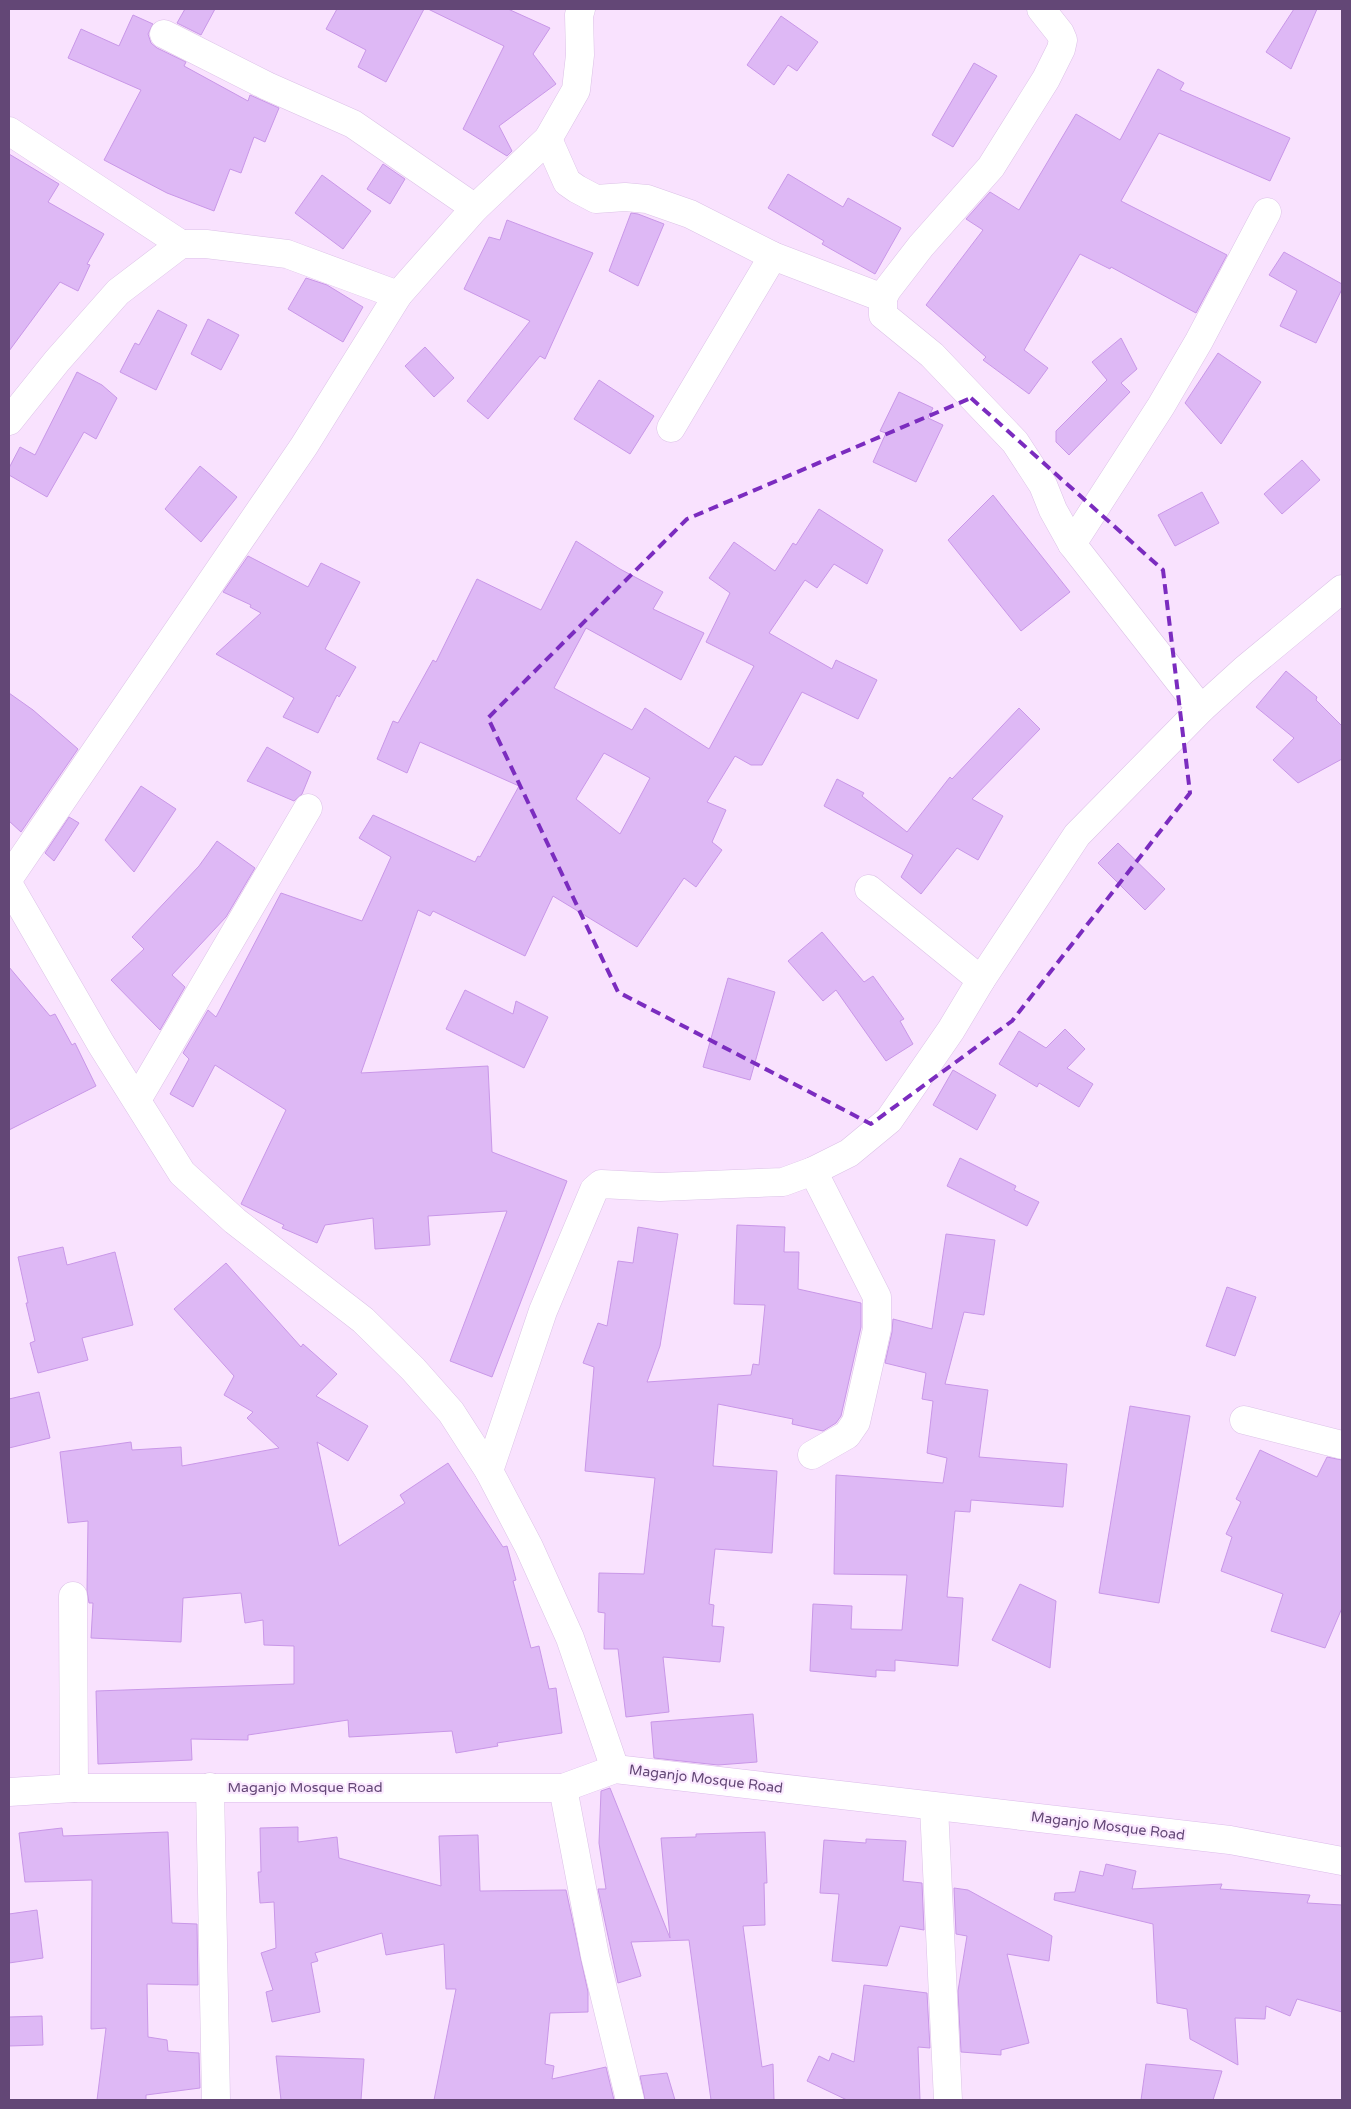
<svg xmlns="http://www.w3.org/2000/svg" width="1351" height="2109" font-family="'Varela Round',sans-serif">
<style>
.building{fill:#deb8f5;stroke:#c997e8;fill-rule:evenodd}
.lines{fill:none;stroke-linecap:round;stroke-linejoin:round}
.street-casing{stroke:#dcc2e7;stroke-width:29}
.secondary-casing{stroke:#dcbcea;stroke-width:29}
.street{stroke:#fff;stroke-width:28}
.secondary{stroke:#fff;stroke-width:28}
.marked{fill:none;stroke:#7b2cbf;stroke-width:4;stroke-dasharray:10 6;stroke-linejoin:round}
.labels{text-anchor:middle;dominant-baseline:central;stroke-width:4.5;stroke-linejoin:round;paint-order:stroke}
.street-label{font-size:14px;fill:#634776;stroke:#fbe9ff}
</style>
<rect width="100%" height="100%" fill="#f9e2fe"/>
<g class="building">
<path d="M 185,9 L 215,9 L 201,35 L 177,23 Z"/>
<path d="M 337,9 L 424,9 L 386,82 L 358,67 L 366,50 L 326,29 Z"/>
<path d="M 428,9 L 508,9 L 550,28 L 533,54 L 556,84 L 499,126 L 512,151 L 507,156 L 463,129 L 504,46 Z"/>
<path d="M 1294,9 L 1317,9 L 1291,69 L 1266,52 Z"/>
<path d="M 133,15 L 153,24 L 148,34 L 151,43 L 157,48 L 186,62 L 184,66 L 248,101 L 250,95 L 279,108 L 265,142 L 254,137 L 241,173 L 230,169 L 214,211 L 167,193 L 104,160 L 141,90 L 68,58 L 81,29 L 119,46 Z"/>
<path d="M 781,16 L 818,42 L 797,71 L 788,65 L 774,85 L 747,65 Z"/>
<path d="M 974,63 L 997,76 L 953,147 L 932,135 Z"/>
<path d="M 1158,69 L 1184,83 L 1180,90 L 1290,138 L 1270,181 L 1159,133 L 1121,201 L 1227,255 L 1196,313 L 1111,267 L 1110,269 L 1080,254 L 1024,350 L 1048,368 L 1029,394 L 983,360 L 986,357 L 926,305 L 983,230 L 966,219 L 990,192 L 1019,210 L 1076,114 L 1120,140 Z"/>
<path d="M 9,154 L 59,184 L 48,202 L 104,234 L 87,264 L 90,265 L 78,291 L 60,282 L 9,351 Z"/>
<path d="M 383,164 L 405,179 L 390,204 L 367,189 Z"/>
<path d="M 788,174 L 843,207 L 848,198 L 901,228 L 875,274 L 822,244 L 824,241 L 768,208 Z"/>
<path d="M 322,175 L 371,211 L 343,249 L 295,213 Z"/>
<path d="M 631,213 L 638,214 L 664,224 L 638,286 L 609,271 Z"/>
<path d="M 507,220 L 593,253 L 545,359 L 540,356 L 488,419 L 467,401 L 530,321 L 464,289 L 489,237 L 500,240 Z"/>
<path d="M 1284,252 L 1342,284 L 1342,289 L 1316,343 L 1280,326 L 1297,291 L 1269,275 Z"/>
<path d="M 306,278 L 327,285 L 363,307 L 343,342 L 288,309 Z"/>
<path d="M 158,310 L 187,325 L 156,390 L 120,372 L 135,343 L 139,345 Z"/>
<path d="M 208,319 L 239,335 L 221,370 L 191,354 Z"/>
<path d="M 1121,338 L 1137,369 L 1121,383 L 1130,392 L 1069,455 L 1056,442 L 1056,431 L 1107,380 L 1092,362 Z"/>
<path d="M 425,347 L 454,378 L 434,397 L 405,366 Z"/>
<path d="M 1218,353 L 1261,382 L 1221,444 L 1185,403 Z"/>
<path d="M 77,372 L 102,385 L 117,398 L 96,439 L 84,432 L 47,497 L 9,475 L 9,468 L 20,447 L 35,455 Z"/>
<path d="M 599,380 L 654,416 L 630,454 L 574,419 Z"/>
<path d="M 899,392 L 933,408 L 928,418 L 943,425 L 916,482 L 873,462 L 886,433 L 880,431 Z"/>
<path d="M 1302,460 L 1320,480 L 1282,514 L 1264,494 Z"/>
<path d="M 200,466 L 237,497 L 201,542 L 165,509 Z"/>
<path d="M 1202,492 L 1219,523 L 1175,546 L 1158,515 Z"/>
<path d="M 993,495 L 1070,592 L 1021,631 L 948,540 Z"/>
<path d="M 819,509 L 883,550 L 867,584 L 834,564 L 817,588 L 805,580 L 769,633 L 832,669 L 836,660 L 877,680 L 858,719 L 802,692 L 762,765 L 751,765 L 735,756 L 707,802 L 726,810 L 712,842 L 722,850 L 696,887 L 684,878 L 637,947 L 553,896 L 525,956 L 433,911 L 430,916 L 418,910 L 361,1073 L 488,1066 L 492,1152 L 567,1181 L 492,1377 L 450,1361 L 507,1211 L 428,1216 L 430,1245 L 375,1249 L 373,1218 L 325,1225 L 317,1243 L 282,1228 L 284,1225 L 241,1204 L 286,1110 L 215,1065 L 193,1107 L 170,1094 L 189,1059 L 183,1053 L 208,1010 L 216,1017 L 281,893 L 362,921 L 391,857 L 359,838 L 373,815 L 475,862 L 478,856 L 480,857 L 519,786 L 420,742 L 407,773 L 377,759 L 393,721 L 398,723 L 433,660 L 436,662 L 477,579 L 541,610 L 576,541 L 620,569 L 663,592 L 653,609 L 704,633 L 681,680 L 586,628 L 554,688 L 632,730 L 645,708 L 709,749 L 754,666 L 706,642 L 730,593 L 709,578 L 734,542 L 775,571 L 793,543 L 796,545 ZM 604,753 L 650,778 L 620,834 L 576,799 Z"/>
<path d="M 248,556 L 308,587 L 321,563 L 360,582 L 325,649 L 356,667 L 339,697 L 337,695 L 318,733 L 283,717 L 294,698 L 216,654 L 261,613 L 250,607 L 251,605 L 223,592 Z"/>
<path d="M 1286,671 L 1317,697 L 1316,700 L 1342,726 L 1342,759 L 1298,783 L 1273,760 L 1294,738 L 1256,707 Z"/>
<path d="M 9,693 L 33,710 L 78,749 L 21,832 L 9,821 Z"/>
<path d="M 1019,708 L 1040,729 L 972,799 L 1003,816 L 978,860 L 957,848 L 921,894 L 901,877 L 913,855 L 824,806 L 837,779 L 864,793 L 862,796 L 907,832 L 950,777 L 952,779 Z"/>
<path d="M 267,747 L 311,772 L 302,794 L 294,801 L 247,781 Z"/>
<path d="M 141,786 L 176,809 L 134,872 L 105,840 Z"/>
<path d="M 69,817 L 79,823 L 54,861 L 45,853 Z"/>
<path d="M 217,841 L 255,868 L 226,917 L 172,975 L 185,987 L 160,1030 L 111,980 L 144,949 L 132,937 L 199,866 Z"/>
<path d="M 1118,843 L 1165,889 L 1145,910 L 1098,863 Z"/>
<path d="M 822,932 L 864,982 L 873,976 L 904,1019 L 900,1021 L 913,1044 L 886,1061 L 836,990 L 823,1001 L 788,961 Z"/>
<path d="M 9,967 L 50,1016 L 55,1014 L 72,1045 L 75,1043 L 96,1086 L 9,1130 Z"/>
<path d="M 728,978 L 775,992 L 750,1080 L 703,1067 Z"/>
<path d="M 465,990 L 513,1014 L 516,1001 L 548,1017 L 524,1068 L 446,1029 Z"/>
<path d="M 1065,1029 L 1085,1049 L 1067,1068 L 1093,1084 L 1079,1107 L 1039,1083 L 1037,1087 L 999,1064 L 1019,1031 L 1046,1048 Z"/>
<path d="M 953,1070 L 996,1095 L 977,1130 L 933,1105 Z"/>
<path d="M 960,1158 L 1016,1186 L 1014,1190 L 1039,1202 L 1027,1226 L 947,1186 Z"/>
<path d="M 737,1225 L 785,1227 L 784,1252 L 799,1252 L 798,1289 L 861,1303 L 861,1327 L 841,1416 L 836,1423 L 823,1431 L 792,1424 L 793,1419 L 718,1404 L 713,1466 L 777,1471 L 772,1553 L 715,1549 L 709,1604 L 714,1605 L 712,1626 L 724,1627 L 720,1662 L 663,1657 L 669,1712 L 626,1717 L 618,1649 L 604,1649 L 605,1613 L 598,1612 L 599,1573 L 644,1574 L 655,1478 L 585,1471 L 594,1367 L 583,1363 L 598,1323 L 607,1326 L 618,1261 L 633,1263 L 638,1227 L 678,1234 L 660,1346 L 647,1382 L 751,1375 L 753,1364 L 759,1365 L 765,1305 L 734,1304 Z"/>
<path d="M 946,1234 L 995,1240 L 984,1315 L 964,1312 L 945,1384 L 988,1390 L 979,1457 L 1067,1464 L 1063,1507 L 971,1500 L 970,1512 L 955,1511 L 947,1597 L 963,1598 L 958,1666 L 895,1660 L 895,1671 L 876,1670 L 876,1677 L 810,1671 L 813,1604 L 852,1606 L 851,1629 L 902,1630 L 907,1575 L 834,1574 L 836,1475 L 943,1483 L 947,1458 L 927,1453 L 933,1401 L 922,1399 L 926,1373 L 885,1363 L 892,1332 L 893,1319 L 932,1329 Z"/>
<path d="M 63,1247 L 67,1265 L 115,1252 L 133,1325 L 82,1338 L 88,1360 L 38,1373 L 30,1343 L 35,1341 L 26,1303 L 28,1303 L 18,1257 Z"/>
<path d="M 226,1263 L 301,1347 L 303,1344 L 337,1374 L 316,1396 L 368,1426 L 348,1461 L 317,1442 L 339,1546 L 405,1503 L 400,1495 L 448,1463 L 503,1547 L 507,1546 L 516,1580 L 513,1581 L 531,1648 L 539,1646 L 549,1689 L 556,1688 L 562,1733 L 497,1743 L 498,1746 L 456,1753 L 452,1731 L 349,1737 L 348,1720 L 248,1735 L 248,1740 L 191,1739 L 192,1760 L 98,1764 L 96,1691 L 294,1684 L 294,1646 L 264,1645 L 263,1620 L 245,1623 L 241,1593 L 183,1598 L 181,1642 L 91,1638 L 93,1603 L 89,1603 L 87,1591 L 88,1521 L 68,1523 L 60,1452 L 131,1442 L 132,1450 L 181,1447 L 182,1466 L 279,1448 L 247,1418 L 253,1412 L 224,1395 L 234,1376 L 174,1309 Z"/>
<path d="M 1227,1287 L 1256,1297 L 1235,1356 L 1206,1346 Z"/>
<path d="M 39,1392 L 50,1438 L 9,1448 L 9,1399 Z"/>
<path d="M 1130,1406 L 1190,1416 L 1159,1603 L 1099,1593 Z"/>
<path d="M 1260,1450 L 1317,1477 L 1327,1457 L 1342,1460 L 1342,1608 L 1325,1648 L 1271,1631 L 1283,1594 L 1221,1571 L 1232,1537 L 1226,1534 L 1241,1502 L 1236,1499 Z"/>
<path d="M 1020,1584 L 1056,1601 L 1050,1668 L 992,1640 Z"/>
<path d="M 753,1714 L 757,1762 L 718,1765 L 654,1758 L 651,1722 Z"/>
<path d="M 610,1788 L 670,1938 L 661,1838 L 696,1837 L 696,1834 L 765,1832 L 767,1883 L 764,1883 L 765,1925 L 743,1926 L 762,2067 L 773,2064 L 774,2100 L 711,2100 L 689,1940 L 631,1942 L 641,1976 L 618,1983 L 598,1889 L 606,1889 L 599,1843 L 601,1791 Z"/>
<path d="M 298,1827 L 298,1842 L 337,1837 L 339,1858 L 441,1886 L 439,1836 L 478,1835 L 480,1891 L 566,1890 L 588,1992 L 588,2012 L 550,2013 L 545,2064 L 554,2066 L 552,2079 L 606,2067 L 614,2100 L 434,2100 L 456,1989 L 446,1989 L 444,1944 L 386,1955 L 382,1933 L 315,1953 L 318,1961 L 311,1963 L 320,2012 L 272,2022 L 266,1992 L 273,1990 L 261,1953 L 276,1948 L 274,1902 L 260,1903 L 258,1872 L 261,1872 L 260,1828 Z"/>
<path d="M 62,1828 L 63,1836 L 168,1832 L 172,1923 L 197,1924 L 198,1985 L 147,1984 L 148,2037 L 167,2040 L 168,2051 L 199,2053 L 200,2088 L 146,2095 L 146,2100 L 97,2100 L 106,2028 L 91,2029 L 92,1880 L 25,1882 L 19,1833 Z"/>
<path d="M 866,1839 L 906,1841 L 903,1881 L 922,1883 L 924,1930 L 900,1926 L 887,1966 L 832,1961 L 839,1894 L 820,1893 L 824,1840 L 866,1843 Z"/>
<path d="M 1106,1864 L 1136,1871 L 1132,1889 L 1222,1884 L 1220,1889 L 1310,1895 L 1307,1903 L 1342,1905 L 1342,2012 L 1297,1999 L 1290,2016 L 1266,2006 L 1265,2019 L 1235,2018 L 1238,2065 L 1190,2039 L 1187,2009 L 1157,2003 L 1153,1924 L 1054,1900 L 1055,1893 L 1075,1892 L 1080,1871 L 1103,1876 Z"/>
<path d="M 954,1888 L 968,1890 L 1052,1936 L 1049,1961 L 1007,1954 L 1029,2043 L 1001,2050 L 1001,2055 L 961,2052 L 958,1991 L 967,1936 L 956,1934 Z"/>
<path d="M 37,1910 L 43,1958 L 9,1963 L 9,1914 Z"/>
<path d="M 864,1985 L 927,1993 L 930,2048 L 918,2047 L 920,2100 L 847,2100 L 807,2081 L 819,2056 L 829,2061 L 832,2053 L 854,2062 Z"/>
<path d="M 42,2016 L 43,2045 L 9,2046 L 9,2017 Z"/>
<path d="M 276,2056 L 364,2059 L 361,2100 L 281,2100 Z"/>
<path d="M 1146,2064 L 1222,2071 L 1213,2100 L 1141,2100 Z"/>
<path d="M 667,2073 L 675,2100 L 645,2100 L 640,2076 Z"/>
</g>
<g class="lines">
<defs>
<g id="street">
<path d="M 1041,9 L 1060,33 L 1063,40 L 1061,49 L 1046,79 L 991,167 L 921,246 L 887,290 L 883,298 L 883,315 L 932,355 L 1015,442 L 1043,485 L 1053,510 L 1072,544 L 1201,709"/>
<path d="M 164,34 L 267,86 L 353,124 L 475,208"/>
<path d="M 9,131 L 181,244"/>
<path d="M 548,139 L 567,182 L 577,189 L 596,199 L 625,197 L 647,199 L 690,214 L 773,256 L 883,298"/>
<path d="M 9,421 L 57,361 L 118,292 L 181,244 L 206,244 L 287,254 L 398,295 L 475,208 L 548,139 L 576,90 L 580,55 L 579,15 L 581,9"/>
<path d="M 671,428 L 773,256"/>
<path d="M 1072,544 L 1161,406 L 1199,341 L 1267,212"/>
<path d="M 9,878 L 304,446 L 398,295"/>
<path d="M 9,885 L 101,1044 L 182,1173 L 235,1221 L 363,1320 L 413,1369 L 451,1412 L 489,1471 L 529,1547 L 570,1638 L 615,1769"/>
<path d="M 981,980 L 1077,835 L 1201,709 L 1244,670 L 1342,589"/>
<path d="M 137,1100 L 308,808"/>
<path d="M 1244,1420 L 1342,1445"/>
<path d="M 812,1455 L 847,1435 L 856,1422 L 877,1329 L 877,1297 L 813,1171"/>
<path d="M 489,1471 L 543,1311 L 594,1190 L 601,1184 L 660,1187 L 783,1182 L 813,1171 L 849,1153 L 889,1120 L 951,1030 L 981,980 L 869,889"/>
<path d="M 73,1596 L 74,1788"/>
<path d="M 210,1787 L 216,2100"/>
<path d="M 563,1788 L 595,1956 L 630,2100"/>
<path d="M 934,1807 L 948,2100"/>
</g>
<path id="secondary" d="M 9,1792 L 74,1788 L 563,1788 L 615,1769 L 1230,1840 L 1342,1861"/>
</defs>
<use href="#street" class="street-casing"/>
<use href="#secondary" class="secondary-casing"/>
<use href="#street" class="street"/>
<use href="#secondary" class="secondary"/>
</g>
<path class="marked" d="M 971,398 L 1163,570 L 1190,793 L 1012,1021 L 871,1124 L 618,992 L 488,718 L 687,519 Z"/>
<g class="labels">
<g class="street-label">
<text transform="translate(706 1779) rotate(7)">Maganjo Mosque Road</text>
<text x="305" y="1787">Maganjo Mosque Road</text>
<text transform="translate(1108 1826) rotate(7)">Maganjo Mosque Road</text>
</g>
</g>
<rect width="1351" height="2109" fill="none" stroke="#634776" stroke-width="20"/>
</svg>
